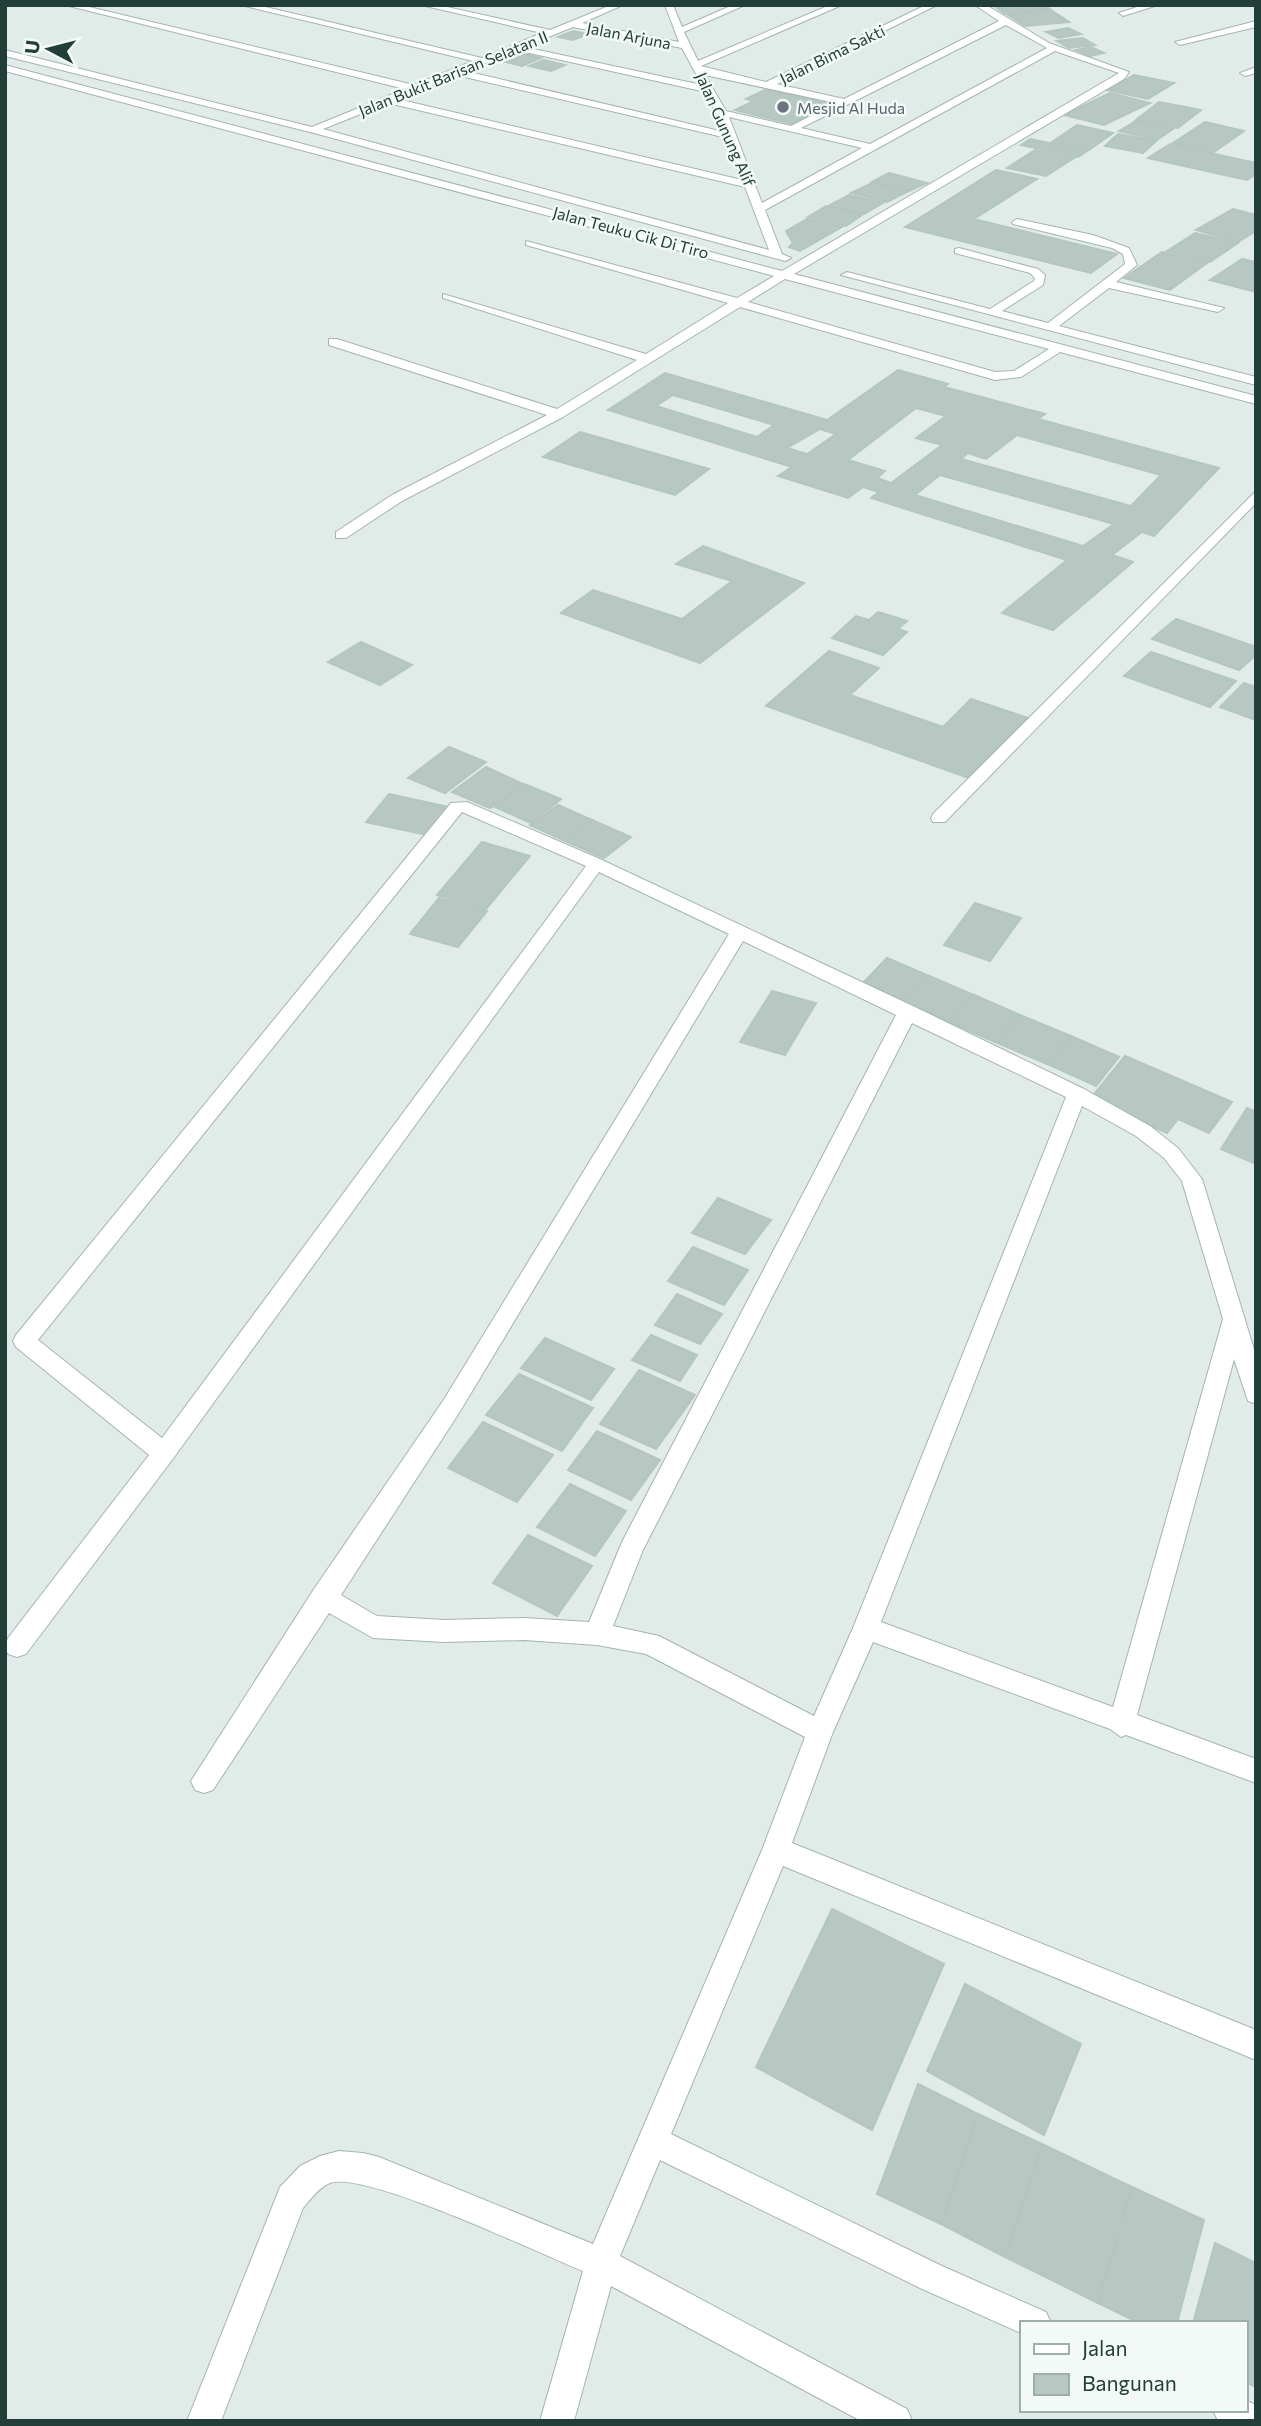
<svg xmlns="http://www.w3.org/2000/svg" width="1261" height="2426" font-family="Commissioner,sans-serif">
<style>
.building{fill:#b7c7c2;stroke:#b4c6c1;stroke-width:2;fill-rule:evenodd}
.lines{fill:none;stroke-linecap:round;stroke-linejoin:round}
.minor-casing{stroke:#a4b4b1;stroke-width:2}
.minor{fill:#fff;fill-rule:evenodd}
.worship-dot{fill:#6b7280;stroke:#f2f9f6;stroke-width:2.5}
.labels{text-anchor:middle;dominant-baseline:central;stroke-width:5;stroke-linejoin:round;paint-order:stroke}
.far-street-label{font-size:16px;fill:#213e39;stroke:#f2f9f6}
.far-worship-label{font-size:16px;fill:#5b616d;stroke:#f2f9f6;text-anchor:start}
</style>
<rect width="100%" height="100%" fill="#e1ece9"/>
<g class="building">
<path d="M 1043,5 L 1050,9 L 1005,14 L 997,8 Z"/>
<path d="M 1051,10 L 1069,22 L 1025,26 L 1008,15 Z"/>
<path d="M 1068,28 L 1081,34 L 1059,38 L 1046,32 Z"/>
<path d="M 573,31 L 588,34 L 573,40 L 558,37 Z"/>
<path d="M 1083,38 L 1095,45 L 1069,48 L 1057,41 Z"/>
<path d="M 1091,47 L 1104,53 L 1090,56 L 1076,50 Z"/>
<path d="M 517,52 L 541,58 L 522,66 L 498,60 Z"/>
<path d="M 544,60 L 565,65 L 551,71 L 529,66 Z"/>
<path d="M 1134,75 L 1174,83 L 1148,99 L 1107,90 Z"/>
<path d="M 767,89 L 831,104 L 792,124 L 735,110 L 754,101 L 746,99 Z"/>
<path d="M 1110,93 L 1150,103 L 1104,125 L 1064,115 Z"/>
<path d="M 1159,102 L 1201,110 L 1178,128 L 1136,120 Z"/>
<path d="M 1136,121 L 1173,129 L 1157,140 L 1119,131 Z"/>
<path d="M 1205,122 L 1244,131 L 1214,152 L 1173,143 Z"/>
<path d="M 1077,125 L 1113,133 L 1089,150 L 1052,142 Z"/>
<path d="M 1118,134 L 1156,141 L 1143,153 L 1105,146 Z"/>
<path d="M 1030,139 L 1087,151 L 1078,157 L 1021,145 Z"/>
<path d="M 1170,144 L 1256,163 L 1256,174 L 1247,180 L 1148,158 Z"/>
<path d="M 1035,150 L 1074,158 L 1046,176 L 1007,168 Z"/>
<path d="M 996,170 L 1037,179 L 974,219 L 1117,254 L 1091,273 L 905,227 Z"/>
<path d="M 889,173 L 927,183 L 909,191 L 872,182 Z"/>
<path d="M 872,183 L 909,191 L 887,202 L 851,193 Z"/>
<path d="M 849,195 L 883,203 L 864,214 L 828,206 Z"/>
<path d="M 826,206 L 862,215 L 846,226 L 808,217 Z"/>
<path d="M 1233,209 L 1256,215 L 1256,231 L 1238,242 L 1196,230 Z"/>
<path d="M 807,219 L 842,227 L 800,251 L 789,247 L 793,243 L 786,231 Z"/>
<path d="M 1195,233 L 1238,243 L 1210,262 L 1167,251 Z"/>
<path d="M 1162,252 L 1207,263 L 1170,290 L 1124,278 Z"/>
<path d="M 1242,259 L 1256,262 L 1256,292 L 1210,280 Z"/>
<path d="M 898,370 L 948,384 L 944,387 L 1045,414 L 1038,419 L 1219,468 L 1154,536 L 1142,532 L 1112,555 L 1133,562 L 1053,630 L 1002,613 L 1067,560 L 871,498 L 879,492 L 863,487 L 848,498 L 778,476 L 792,467 L 608,410 L 665,373 L 827,420 ZM 673,395 L 774,425 L 757,437 L 656,406 ZM 916,408 L 946,416 L 916,438 L 942,445 L 891,483 L 877,478 L 885,471 L 848,460 ZM 820,429 L 836,434 L 807,454 L 787,448 ZM 1017,435 L 1161,475 L 1131,506 L 961,459 L 968,453 L 986,459 ZM 940,475 L 1114,524 L 1083,546 L 915,495 Z"/>
<path d="M 580,432 L 709,469 L 675,495 L 543,457 Z"/>
<path d="M 703,546 L 804,583 L 700,663 L 561,613 L 593,590 L 682,619 L 732,581 L 676,564 Z"/>
<path d="M 878,612 L 907,621 L 898,629 L 907,632 L 883,655 L 832,638 L 856,616 L 869,620 Z"/>
<path d="M 1176,619 L 1256,647 L 1256,655 L 1239,670 L 1152,639 Z"/>
<path d="M 361,642 L 412,665 L 380,685 L 328,662 Z"/>
<path d="M 829,651 L 879,668 L 850,695 L 943,727 L 971,699 L 1028,718 L 969,778 L 766,706 Z"/>
<path d="M 1151,652 L 1236,681 L 1210,707 L 1124,676 Z"/>
<path d="M 1244,683 L 1256,687 L 1256,720 L 1220,707 Z"/>
<path d="M 449,747 L 486,762 L 445,793 L 408,778 Z"/>
<path d="M 486,767 L 523,784 L 490,808 L 452,792 Z"/>
<path d="M 524,784 L 561,799 L 531,823 L 495,807 Z"/>
<path d="M 389,794 L 448,807 L 427,835 L 366,822 Z"/>
<path d="M 558,805 L 592,820 L 565,841 L 530,825 Z"/>
<path d="M 592,820 L 631,837 L 604,858 L 565,841 Z"/>
<path d="M 482,842 L 530,856 L 486,909 L 437,895 Z"/>
<path d="M 439,898 L 487,911 L 458,947 L 410,934 Z"/>
<path d="M 975,903 L 1021,918 L 990,961 L 944,945 Z"/>
<path d="M 887,958 L 927,975 L 902,1001 L 862,984 Z"/>
<path d="M 927,975 L 974,995 L 949,1022 L 902,1001 Z"/>
<path d="M 772,991 L 816,1003 L 785,1055 L 740,1042 Z"/>
<path d="M 974,995 L 1020,1015 L 995,1042 L 949,1022 Z"/>
<path d="M 1020,1015 L 1071,1036 L 1047,1064 L 995,1042 Z"/>
<path d="M 1071,1036 L 1119,1057 L 1096,1086 L 1047,1064 Z"/>
<path d="M 1125,1056 L 1232,1102 L 1209,1133 L 1178,1119 L 1167,1133 L 1090,1099 Z"/>
<path d="M 1247,1108 L 1256,1112 L 1256,1164 L 1221,1149 Z"/>
<path d="M 718,1198 L 771,1220 L 745,1254 L 692,1233 Z"/>
<path d="M 693,1247 L 748,1270 L 724,1305 L 668,1281 Z"/>
<path d="M 677,1294 L 722,1314 L 700,1344 L 655,1325 Z"/>
<path d="M 651,1335 L 697,1355 L 680,1381 L 632,1360 Z"/>
<path d="M 545,1338 L 614,1369 L 591,1400 L 521,1368 Z"/>
<path d="M 639,1370 L 695,1395 L 656,1449 L 600,1424 Z"/>
<path d="M 519,1374 L 593,1408 L 562,1451 L 486,1415 Z"/>
<path d="M 483,1422 L 553,1455 L 517,1502 L 448,1468 Z"/>
<path d="M 597,1431 L 660,1460 L 631,1500 L 568,1470 Z"/>
<path d="M 570,1484 L 626,1511 L 595,1556 L 537,1527 Z"/>
<path d="M 528,1535 L 592,1566 L 557,1616 L 493,1583 Z"/>
<path d="M 832,1909 L 944,1964 L 872,2130 L 756,2067 Z"/>
<path d="M 965,1984 L 1081,2044 L 1044,2135 L 927,2071 Z"/>
<path d="M 918,2084 L 978,2114 L 941,2224 L 877,2194 Z"/>
<path d="M 978,2114 L 1042,2144 L 1005,2257 L 941,2224 Z"/>
<path d="M 1042,2144 L 1132,2187 L 1098,2303 L 1005,2257 Z"/>
<path d="M 1132,2187 L 1204,2220 L 1177,2323 L 1139,2323 L 1098,2303 Z"/>
<path d="M 1215,2243 L 1256,2263 L 1256,2387 L 1245,2382 L 1245,2323 L 1193,2323 Z"/>
</g>
<g class="lines">
<defs>
<g id="minor">
<path d="M 65,5 L 81,5 L 414,85 L 473,61 L 241,5 L 257,5 L 482,58 L 542,33 L 421,5 L 438,5 L 550,30 L 611,5 L 623,5 L 582,23 L 679,42 L 665,5 L 673,5 L 682,27 L 733,5 L 745,5 L 684,32 L 698,61 L 830,5 L 842,5 L 701,66 L 766,82 L 926,5 L 937,5 L 777,84 L 844,99 L 999,21 L 975,5 L 986,5 L 1049,43 L 1129,72 L 1124,79 L 794,274 L 1256,396 L 1256,404 L 1060,352 L 1021,377 L 995,380 L 740,307 L 563,417 L 402,501 L 346,538 L 336,538 L 336,532 L 392,495 L 547,415 L 329,345 L 329,339 L 337,339 L 557,409 L 637,360 L 443,298 L 443,294 L 646,354 L 728,303 L 526,245 L 526,241 L 737,298 L 774,276 L 5,71 L 5,65 L 782,271 L 1119,73 L 1055,51 L 765,210 L 782,254 L 791,258 L 785,261 L 314,133 L 5,56 L 5,50 L 312,127 L 405,89 ZM 1006,25 L 1047,48 L 870,144 L 801,128 ZM 573,27 L 682,48 L 702,85 L 524,47 ZM 516,50 L 706,92 L 724,132 L 465,71 ZM 456,75 L 727,138 L 742,180 L 397,99 ZM 705,75 L 836,103 L 791,126 L 726,111 ZM 388,103 L 745,187 L 769,250 L 323,129 ZM 729,117 L 862,148 L 762,203 ZM 785,279 L 1049,349 L 1014,371 L 995,372 L 748,302 Z"/>
<path d="M 1143,5 L 1158,5 L 1123,16 L 1119,13 Z"/>
<path d="M 1256,21 L 1256,27 L 1180,45 L 1175,42 Z"/>
<path d="M 1256,67 L 1256,73 L 1245,76 L 1240,73 Z"/>
<path d="M 1017,219 L 1093,235 L 1129,248 L 1137,265 L 1116,282 L 1224,308 L 1218,312 L 1109,288 L 1059,326 L 1256,377 L 1256,385 L 841,275 L 847,272 L 990,309 L 1034,281 L 1035,278 L 1030,273 L 955,253 L 955,249 L 959,248 L 1038,269 L 1045,275 L 1043,285 L 1002,311 L 1048,323 L 1125,264 L 1123,254 L 1112,248 L 1013,224 L 1012,222 Z"/>
<path d="M 1256,491 L 1256,503 L 945,822 L 933,822 L 931,818 L 933,814 Z"/>
<path d="M 467,802 L 602,860 L 915,1007 L 1084,1089 L 1150,1126 L 1178,1148 L 1202,1179 L 1256,1356 L 1256,1404 L 1248,1401 L 1234,1359 L 1137,1715 L 1256,1759 L 1256,1783 L 1126,1735 L 1121,1737 L 1110,1729 L 873,1642 L 833,1732 L 792,1843 L 1256,2030 L 1256,2060 L 783,1866 L 671,2134 L 942,2266 L 1046,2312 L 1051,2323 L 1021,2323 L 1021,2333 L 920,2288 L 660,2160 L 620,2256 L 907,2409 L 912,2421 L 861,2421 L 611,2286 L 574,2421 L 540,2421 L 583,2271 C 541,2254 365,2170 330,2183 C 319,2187 310,2200 303,2208 L 221,2421 L 187,2421 L 280,2187 L 300,2166 L 320,2156 L 339,2151 L 363,2153 L 379,2157 L 593,2244 L 762,1850 L 805,1737 L 646,1654 L 597,1645 L 524,1640 L 444,1642 L 373,1638 L 329,1613 L 213,1790 L 204,1793 L 195,1790 L 191,1781 L 314,1589 L 443,1401 L 729,934 L 599,872 L 172,1460 L 26,1654 L 17,1657 L 8,1654 L 5,1648 L 8,1638 L 149,1455 L 16,1347 L 13,1341 L 16,1335 L 451,803 ZM 462,812 L 586,866 L 162,1438 L 38,1340 ZM 743,941 L 896,1015 L 622,1542 L 589,1622 L 524,1618 L 444,1620 L 377,1616 L 341,1595 L 459,1413 ZM 912,1023 L 1066,1097 L 853,1628 L 814,1716 L 659,1636 L 613,1626 L 643,1550 ZM 1082,1106 L 1136,1136 L 1164,1158 L 1182,1181 L 1223,1319 L 1113,1707 L 881,1622 Z"/>
<path d="M 1245,2400 L 1256,2405 L 1256,2421 L 1218,2421 L 1213,2410 L 1245,2410 Z"/>
</g>
</defs>
<use href="#minor" class="minor-casing"/>
<use href="#minor" class="minor"/>
</g>
<circle class="worship-dot" cx="783" cy="107" r="7"/>
<g class="labels">
<g class="far-street-label">
<text transform="translate(629 35) rotate(11)">Jalan Arjuna</text>
<text transform="translate(832 54) rotate(-26)">Jalan Bima Sakti</text>
<text transform="translate(453 73) rotate(-22)">Jalan Bukit Barisan Selatan II</text>
<text transform="translate(726 129) rotate(66)">Jalan Gunung Alif</text>
<text transform="translate(631 232) rotate(15)">Jalan Teuku Cik Di Tiro</text>
</g>
<g class="far-worship-label">
<text x="797" y="107">Mesjid Al Huda</text>
</g>
</g>
<rect width="1261" height="2426" fill="none" stroke="#213e39" stroke-width="14"/>
<rect x="1020" y="2321" width="228" height="91" fill="#f2f9f6" stroke="#9eaeaa" stroke-width="2"/>
<rect x="1034" y="2344" width="35" height="10" fill="#ffffff" stroke="#9eaeaa" stroke-width="2"/>
<text x="1082" y="2356" font-size="21" fill="#213e39">Jalan</text>
<rect x="1034" y="2374" width="35" height="21" fill="#b7c7c2" stroke="#9eaeaa" stroke-width="2"/>
<text x="1082" y="2391" font-size="21" fill="#213e39">Bangunan</text>
<g transform="translate(49 49) rotate(277)" stroke="#f2f9f6" stroke-width="5" paint-order="stroke">
<path d="M0-5L12 26L0 18L-12 26Z" fill="#213e39"/>
<text y="-10" font-size="19" font-weight="bold" text-anchor="middle" fill="#213e39">U</text>
</g>
</svg>
